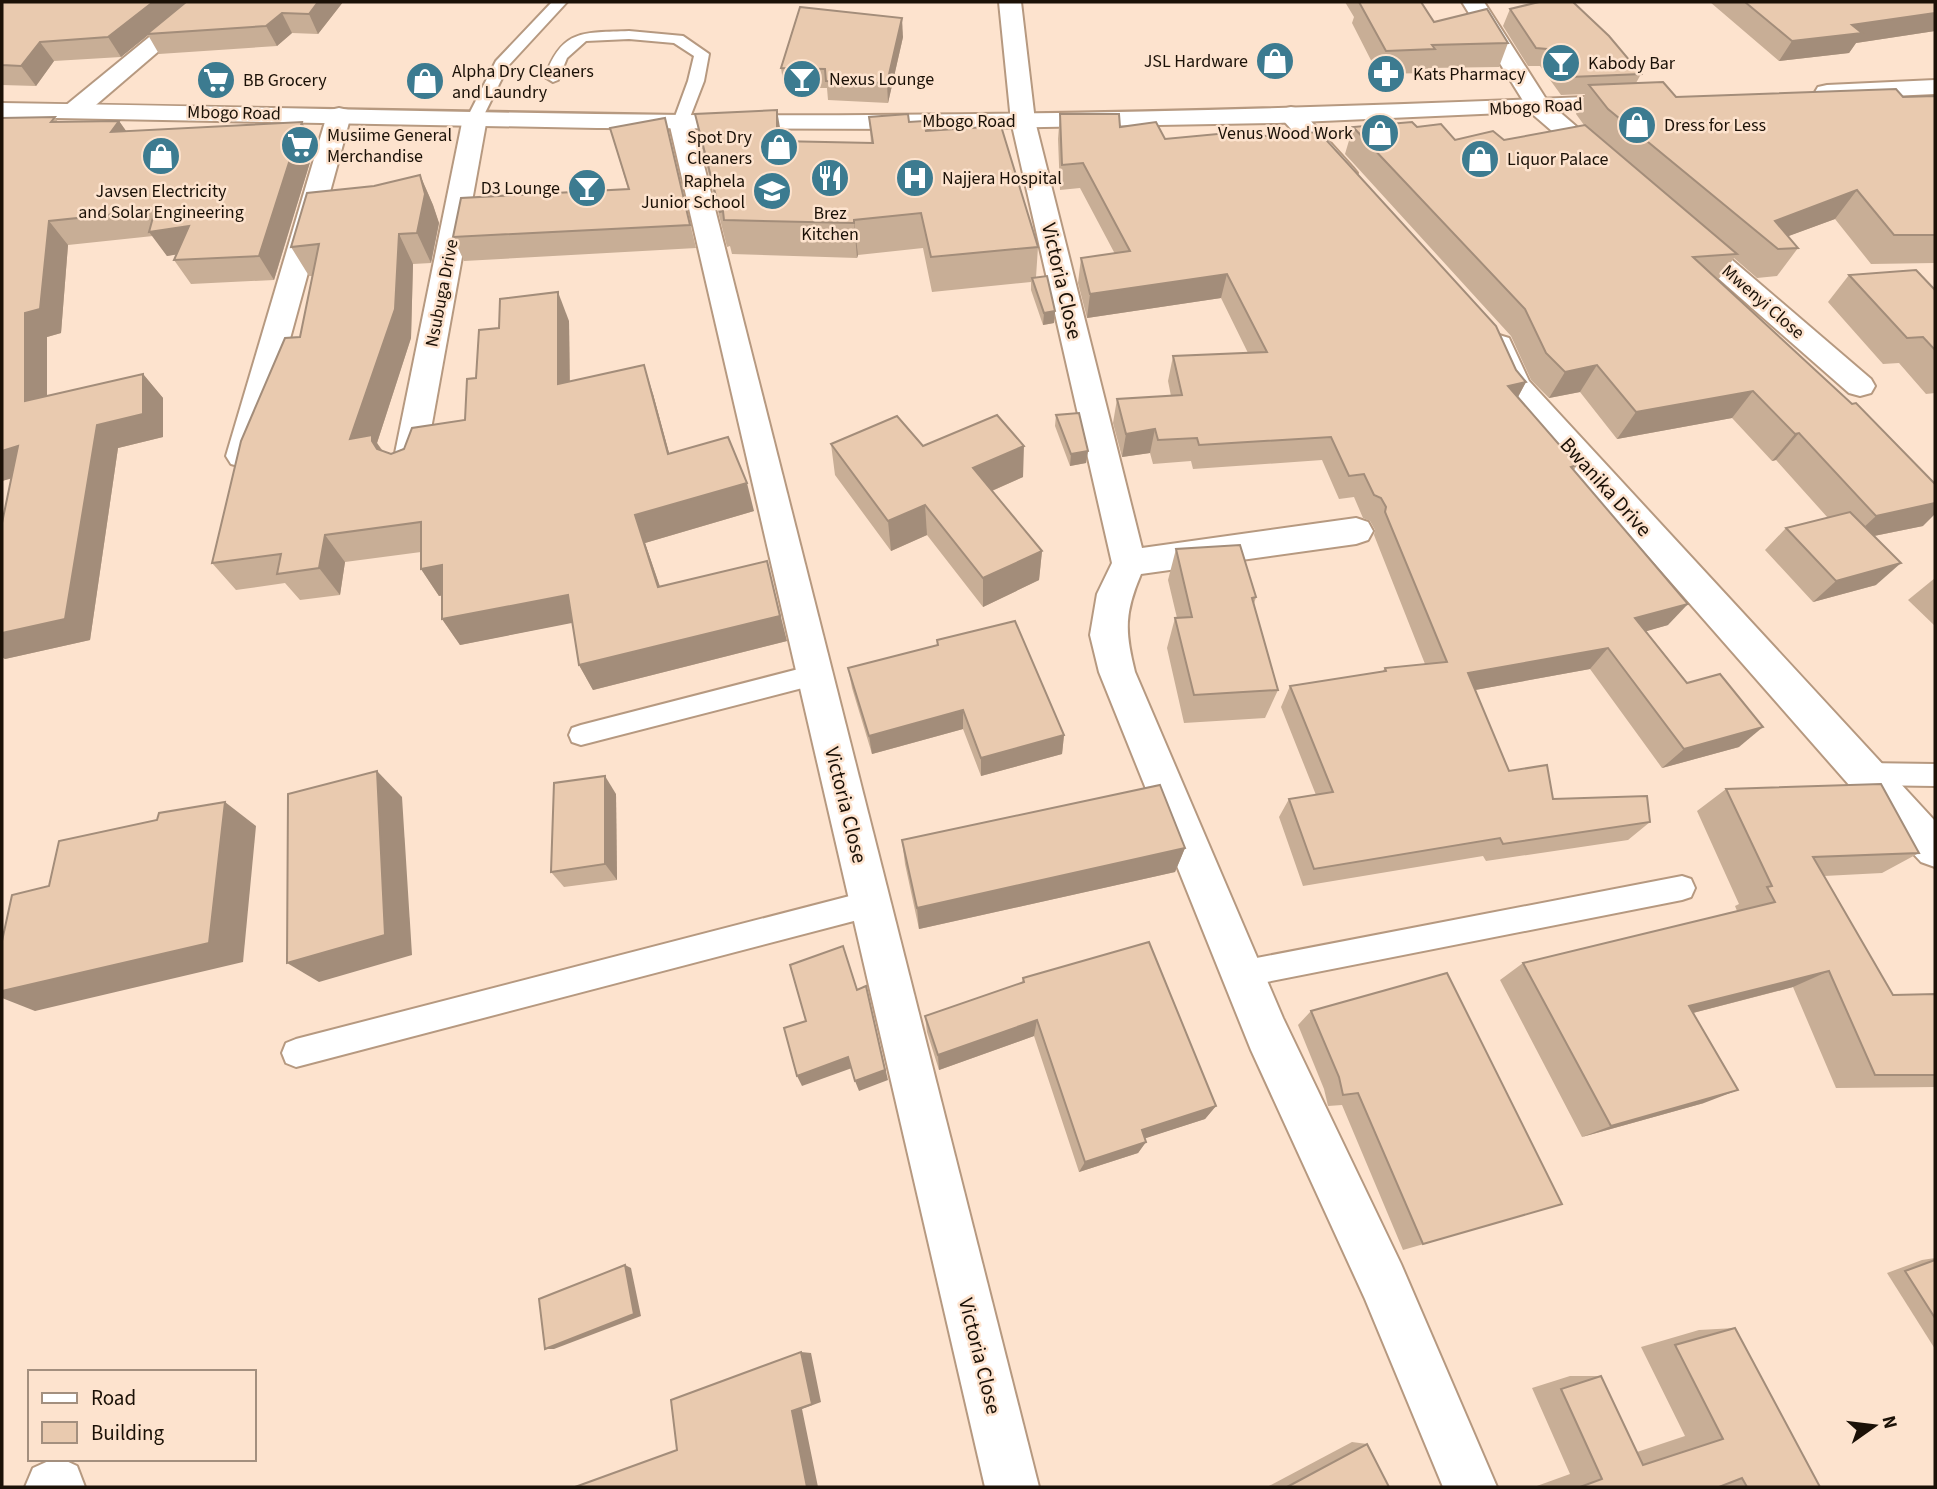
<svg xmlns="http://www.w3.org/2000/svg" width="1937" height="1489" font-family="'Source Sans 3',sans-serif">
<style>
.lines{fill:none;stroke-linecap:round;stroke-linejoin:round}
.service-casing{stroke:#b69980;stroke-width:4}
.minor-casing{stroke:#b69980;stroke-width:4}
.secondary-casing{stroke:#b69980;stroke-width:4}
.service{fill:#fff;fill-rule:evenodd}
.minor{fill:#fff;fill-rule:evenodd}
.secondary{fill:#fff;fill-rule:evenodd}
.wall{fill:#c8ae96}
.shaded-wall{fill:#a38d7a}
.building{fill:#e9caaf;stroke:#a38d7a;stroke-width:2}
.labels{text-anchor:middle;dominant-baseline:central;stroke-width:5;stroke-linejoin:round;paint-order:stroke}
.far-poi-label{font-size:18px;fill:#1b1107;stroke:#fde3ce;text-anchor:start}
.far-street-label{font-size:18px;fill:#1b1107;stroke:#fde3ce}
.street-label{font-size:21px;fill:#1b1107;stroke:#fde3ce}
</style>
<rect width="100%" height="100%" fill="#fde3ce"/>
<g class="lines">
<defs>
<g id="service">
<path d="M 552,2 L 567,2 L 508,66 L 481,121 L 469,121 L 467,118 L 496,61 Z"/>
<path d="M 629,31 L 683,36 L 709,54 L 704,81 L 687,125 L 675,125 L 673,122 L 688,81 L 694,56 L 674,43 L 629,39 L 586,41 L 567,58 L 558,80 L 553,82 L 545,77 C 562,28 584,33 629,31 Z"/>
<path d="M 814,665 L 822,668 L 826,675 L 822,682 L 814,685 L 581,745 L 572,742 L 569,735 L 572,728 L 581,725 Z"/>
<path d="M 1864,763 L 1935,764 L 1935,786 L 1864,785 L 1855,782 L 1852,774 L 1855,766 Z"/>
<path d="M 1682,876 L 1691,879 L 1695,888 L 1691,897 L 1682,900 L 1241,987 L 1231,984 L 1227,974 L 1231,964 L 1241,961 Z"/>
<path d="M 869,891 L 878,895 L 882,904 L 878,913 L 869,917 L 296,1067 L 286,1063 L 282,1053 L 286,1043 L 296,1039 Z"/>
</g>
<g id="minor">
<path d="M 192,2 L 216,2 L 83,116 L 74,118 L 65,116 L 62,111 L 65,106 Z"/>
<path d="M 999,2 L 1021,2 L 1035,121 L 1142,548 L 1356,518 L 1368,522 L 1373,531 L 1368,540 L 1356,544 L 1141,574 C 1124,614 1125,632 1135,672 L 1283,1018 L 1401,1264 L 1497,1487 L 1443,1487 L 1365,1299 L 1251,1050 L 1099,672 L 1090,635 L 1097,594 L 1112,563 L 1011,121 Z"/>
<path d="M 1462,2 L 1484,2 L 1548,102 L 1614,159 L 1618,164 L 1614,169 L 1605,172 L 1596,169 L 1530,112 Z"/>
<path d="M 1291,107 L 1300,109 L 1353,168 L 1357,173 L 1353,178 L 1344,181 L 1335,178 L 1282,119 L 1279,114 L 1282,109 Z"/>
<path d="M 339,108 L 348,110 L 351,115 L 258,456 L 253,464 L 242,467 L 231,464 L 226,456 L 327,115 L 330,110 Z"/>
<path d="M 475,111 L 484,113 L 487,118 L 424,468 L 419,476 L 408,480 L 397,476 L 392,468 L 463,118 L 466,113 Z"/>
<path d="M 681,115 L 690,117 L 693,122 L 1039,1487 L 985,1487 L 669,122 L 672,117 Z"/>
<path d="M 1687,228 L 1697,230 L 1871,379 L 1875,386 L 1871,393 L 1860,396 L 1849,393 L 1677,242 L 1673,236 L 1677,230 Z"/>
<path d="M 1499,335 L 1509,338 L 1529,381 L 1935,821 L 1935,867 L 1921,862 L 1850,786 L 1505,393 L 1484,345 L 1489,338 Z"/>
<path d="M 53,1459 L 62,1459 L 77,1466 L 85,1487 L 25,1487 L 33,1468 Z"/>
</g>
<g id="secondary">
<path d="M 1935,80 L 1935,94 L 1827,99 L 1818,97 L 1815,92 L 1818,87 L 1827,85 Z"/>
<path d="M 1634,95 L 1643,97 L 1646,102 L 1643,107 L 1277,123 L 920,129 L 597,128 L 2,117 L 2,103 C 229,106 456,113 683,115 C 1000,117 1317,109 1634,95 Z"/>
</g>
</defs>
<use href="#service" class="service-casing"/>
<use href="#minor" class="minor-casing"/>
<use href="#secondary" class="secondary-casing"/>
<use href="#service" class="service"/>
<use href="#minor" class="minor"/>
<use href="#secondary" class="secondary"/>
</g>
<g class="wall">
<path d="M 2,2 L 343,2 L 318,34 L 292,33 L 277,46 L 159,54 L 148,35 L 121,57 L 54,61 L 36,86 L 2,85 Z"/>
<path d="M 1345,2 L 1421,2 L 1434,22 L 1508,43 L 1499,67 L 1428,68 L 1427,73 L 1378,74 L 1352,23 L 1354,17 Z"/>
<path d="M 1710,2 L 1935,2 L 1935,31 L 1856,43 L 1849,53 L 1779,61 Z"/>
<path d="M 1510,9 L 1641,74 L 1636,83 L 1676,97 L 1903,97 L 1935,96 L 1935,263 L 1871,264 L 1835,219 L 1788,236 L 1798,248 L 1777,276 L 1757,278 L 1734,258 L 1718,280 L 1923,526 L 1874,536 L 1876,585 L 1813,602 L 1765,550 L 1786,528 L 1828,518 L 1776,460 L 1772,461 L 1732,418 L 1617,439 L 1580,392 L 1549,398 L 1531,380 L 1511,336 L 1345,154 L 1353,127 L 1417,127 L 1455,140 L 1504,140 L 1584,125 L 1576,114 L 1585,94 L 1561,95 L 1540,66 L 1528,66 L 1503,26 Z"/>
<path d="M 903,37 L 888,103 L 828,100 L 827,88 L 784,88 L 781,68 Z"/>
<path d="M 695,114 L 782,141 L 871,143 L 869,117 L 909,122 L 926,131 L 1038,247 L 1036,277 L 1055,311 L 1054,323 L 1043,325 L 1031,290 L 1031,282 L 932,292 L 923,248 L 858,255 L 857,258 L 732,254 L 730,246 L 727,247 L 702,148 Z"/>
<path d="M 1060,114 L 1120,127 L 1165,139 L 1264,136 L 1516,370 L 1526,382 L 1518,397 L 1577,465 L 1574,470 L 1668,625 L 1646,631 L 1739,747 L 1662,768 L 1590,669 L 1475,690 L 1509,771 L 1553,799 L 1650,822 L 1628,840 L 1486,861 L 1483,856 L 1303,886 L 1279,817 L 1289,799 L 1316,795 L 1281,707 L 1290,686 L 1382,672 L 1385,668 L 1425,664 L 1374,535 L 1375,530 L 1370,521 L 1363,518 L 1354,497 L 1339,499 L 1322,460 L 1193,469 L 1191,461 L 1153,464 L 1150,453 L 1122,457 L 1113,423 L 1117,399 L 1171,396 L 1168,381 L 1173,356 L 1248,353 L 1221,298 L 1087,318 L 1078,283 L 1081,258 L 1115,254 L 1080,188 L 1060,190 L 1058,139 Z"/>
<path d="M 55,117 L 58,122 L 119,121 L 126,131 L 315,146 L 274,280 L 191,284 L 174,260 L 177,254 L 167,256 L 153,236 L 68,245 L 61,333 L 47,337 L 47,396 L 143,374 L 163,398 L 163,437 L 118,448 L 90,640 L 5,659 L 2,657 L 2,523 L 11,478 L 2,481 L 2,118 Z"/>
<path d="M 665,118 L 696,248 L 464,261 L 453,237 L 628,189 L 610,128 Z"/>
<path d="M 420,175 L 433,205 L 439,223 L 431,263 L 413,264 L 411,338 L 377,443 L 383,451 L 391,454 L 465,420 L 476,378 L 569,321 L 570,382 L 653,394 L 669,453 L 754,511 L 645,543 L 660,587 L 787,641 L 593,690 L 579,665 L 573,622 L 460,645 L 442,619 L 442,595 L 439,596 L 421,569 L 421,552 L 345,562 L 340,595 L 300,600 L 285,583 L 236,590 L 212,563 L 300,337 L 312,276 L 309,276 L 291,247 L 374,186 Z"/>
<path d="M 1849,275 L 1935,290 L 1935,393 L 1926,394 L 1899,363 L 1883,364 L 1828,302 Z"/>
<path d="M 1056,415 L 1088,451 L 1086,463 L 1070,466 L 1055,426 Z"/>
<path d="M 831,444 L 923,446 L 1023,477 L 992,491 L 1042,551 L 1039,580 L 983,607 L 927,535 L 891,551 L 835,475 Z"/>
<path d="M 1176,549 L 1256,597 L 1254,604 L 1278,690 L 1265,718 L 1184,723 L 1167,648 L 1175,618 L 1177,618 L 1168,580 Z"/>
<path d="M 1935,578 L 1935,626 L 1908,600 Z"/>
<path d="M 937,640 L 1064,735 L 1062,754 L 981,776 L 963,729 L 872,754 L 852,688 L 848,668 L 937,645 Z"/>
<path d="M 1726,789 L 1919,853 L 1882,873 L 1824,876 L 1893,995 L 1935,994 L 1935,1087 L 1836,1088 L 1793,987 L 1693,1013 L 1704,1103 L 1582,1137 L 1500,980 L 1523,963 L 1737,911 L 1735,906 L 1739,904 L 1697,811 Z"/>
<path d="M 616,794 L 617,880 L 564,887 L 551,872 Z"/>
<path d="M 902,840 L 1185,848 L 1175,872 L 919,929 L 905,864 Z"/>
<path d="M 1023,978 L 1216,1106 L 1205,1119 L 1145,1138 L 1146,1142 L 1138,1153 L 1079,1172 L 1034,1036 L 939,1070 L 927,1032 L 925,1016 L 1022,983 Z"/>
<path d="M 1311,1011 L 1562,1204 L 1403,1250 L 1342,1105 L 1328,1106 L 1324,1089 L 1298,1025 Z"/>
<path d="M 1935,1258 L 1935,1349 L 1887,1273 L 1922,1260 Z"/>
<path d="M 1735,1328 L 1820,1487 L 1534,1487 L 1570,1474 L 1532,1388 L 1570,1376 L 1601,1376 L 1637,1452 L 1685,1436 L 1641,1347 L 1699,1330 Z"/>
<path d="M 1352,1442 L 1367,1444 L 1389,1487 L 1267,1487 Z"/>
</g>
<g class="shaded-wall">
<path d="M 153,2 L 189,2 L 121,57 L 108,37 Z"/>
<path d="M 318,2 L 343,2 L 318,34 L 309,14 Z"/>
<path d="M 282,13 L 292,33 L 277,46 L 266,26 Z"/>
<path d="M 1935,13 L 1935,31 L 1856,43 L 1849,53 L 1779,61 L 1792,41 L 1852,25 Z"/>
<path d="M 902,18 L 903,37 L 888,103 L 887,83 Z"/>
<path d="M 40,42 L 54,61 L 36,86 L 21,66 Z"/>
<path d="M 777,110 L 783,145 L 777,141 Z"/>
<path d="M 119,121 L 136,145 L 111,132 Z"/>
<path d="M 302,122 L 315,146 L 274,280 L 259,256 Z"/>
<path d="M 420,175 L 433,205 L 439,223 L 431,263 L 417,233 Z"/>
<path d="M 1857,190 L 1835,219 L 1770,243 L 1775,221 Z"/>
<path d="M 854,220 L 858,255 L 857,258 L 854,223 Z"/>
<path d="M 49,221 L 68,245 L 61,333 L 47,337 L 47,425 L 25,401 L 25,313 Z"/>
<path d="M 189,226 L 205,250 L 167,256 L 149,232 Z"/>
<path d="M 399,234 L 413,264 L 411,338 L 377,443 L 390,463 L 350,439 Z"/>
<path d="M 1227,274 L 1221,298 L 1087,318 L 1090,294 Z"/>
<path d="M 558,292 L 569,321 L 570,413 L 558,384 Z"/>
<path d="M 1055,311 L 1054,323 L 1043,325 L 1044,313 Z"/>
<path d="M 644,365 L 653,394 L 677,482 L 668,454 Z"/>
<path d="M 1597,365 L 1580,392 L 1549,398 L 1565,372 Z"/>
<path d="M 143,374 L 163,398 L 163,437 L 118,448 L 90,640 L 5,659 L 2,657 L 2,633 L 97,425 Z"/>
<path d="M 1526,382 L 1513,406 L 1508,386 Z"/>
<path d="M 1753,391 L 1732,418 L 1617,439 L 1636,412 Z"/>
<path d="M 1155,429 L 1150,453 L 1122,457 L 1126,434 Z"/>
<path d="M 1799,433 L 1776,460 L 1772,461 L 1795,434 Z"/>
<path d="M 18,446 L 42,470 L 2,481 L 2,451 Z"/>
<path d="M 1024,446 L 1023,477 L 973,499 L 973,468 Z"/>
<path d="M 1088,451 L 1086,463 L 1070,466 L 1071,454 Z"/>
<path d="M 747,483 L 754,511 L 645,543 L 669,613 L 658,587 L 635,515 Z"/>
<path d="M 1935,503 L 1935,514 L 1923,526 L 1849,541 L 1876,516 Z"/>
<path d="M 925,505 L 927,535 L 891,551 L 888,521 Z"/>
<path d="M 325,535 L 345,562 L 340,595 L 319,568 Z"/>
<path d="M 1042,551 L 1039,580 L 983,607 L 983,578 Z"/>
<path d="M 767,561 L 787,641 L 593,690 L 579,665 Z"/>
<path d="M 1901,563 L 1876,585 L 1813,602 L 1836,581 Z"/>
<path d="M 442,565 L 459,592 L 439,596 L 421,569 Z"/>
<path d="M 568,595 L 582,621 L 460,645 L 442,619 Z"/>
<path d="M 1688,604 L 1668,625 L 1616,640 L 1635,618 Z"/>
<path d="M 1608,648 L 1590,669 L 1453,694 L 1468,673 Z"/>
<path d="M 963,710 L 963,729 L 872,754 L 869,736 Z"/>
<path d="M 1763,727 L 1739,747 L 1662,768 L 1684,749 Z"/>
<path d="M 1064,735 L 1062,754 L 981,776 L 981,758 Z"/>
<path d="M 377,771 L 402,797 L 412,955 L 319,982 L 287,963 Z"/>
<path d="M 605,776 L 616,794 L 617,880 L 605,864 Z"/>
<path d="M 225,802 L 256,826 L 243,962 L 35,1011 L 2,998 L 2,991 Z"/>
<path d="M 1185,848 L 1175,872 L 919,929 L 917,908 Z"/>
<path d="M 1829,971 L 1793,987 L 1658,1022 L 1689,1006 Z"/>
<path d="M 869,999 L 888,1080 L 859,1091 L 855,1081 Z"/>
<path d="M 1037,1020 L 1034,1036 L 939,1070 L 938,1055 Z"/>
<path d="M 848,1057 L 852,1068 L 802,1086 L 797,1076 Z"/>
<path d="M 1738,1090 L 1704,1103 L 1582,1137 L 1611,1126 Z"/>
<path d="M 1216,1106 L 1205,1119 L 1134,1142 L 1142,1130 Z"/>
<path d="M 1146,1142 L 1138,1153 L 1079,1172 L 1085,1162 Z"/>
<path d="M 625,1265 L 631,1268 L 641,1316 L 554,1349 L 545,1349 Z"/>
<path d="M 801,1352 L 811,1353 L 821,1402 L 802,1409 L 818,1487 L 807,1487 L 792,1411 Z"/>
</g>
<g class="building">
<path d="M 2,2 L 153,2 L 108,37 L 40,42 L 21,66 L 2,65 Z"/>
<path d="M 186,2 L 318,2 L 309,14 L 282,13 L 266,26 L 147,34 Z"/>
<path d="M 1359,2 L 1421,2 L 1434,22 L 1487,9 L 1508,43 L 1432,45 L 1435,49 L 1386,51 Z"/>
<path d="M 1539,2 L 1573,2 L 1609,36 L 1641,74 L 1570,77 L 1547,49 L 1536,48 L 1510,9 Z"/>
<path d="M 1745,2 L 1935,2 L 1935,13 L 1852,25 L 1862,33 L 1792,41 Z"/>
<path d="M 800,7 L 902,18 L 887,83 L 826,81 L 825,69 L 781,68 Z"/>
<path d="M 1663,82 L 1676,97 L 1896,89 L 1903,97 L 1935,96 L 1935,235 L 1894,235 L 1857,190 L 1775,221 L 1798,248 L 1778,249 L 1608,109 L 1589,85 Z"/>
<path d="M 777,110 L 777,141 L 873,143 L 869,117 L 908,114 L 909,122 L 924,121 L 926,131 L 1001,126 L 1038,247 L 931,257 L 921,213 L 854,220 L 854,223 L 724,220 L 723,211 L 720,212 L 695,114 Z"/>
<path d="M 1060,114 L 1119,114 L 1120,127 L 1156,122 L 1165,139 L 1260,130 L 1264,136 L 1319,132 L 1496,326 L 1516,370 L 1526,382 L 1508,386 L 1577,465 L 1571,467 L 1688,604 L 1635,618 L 1687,683 L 1720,674 L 1763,727 L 1684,749 L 1608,648 L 1468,673 L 1509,771 L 1547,765 L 1553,799 L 1647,796 L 1650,822 L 1503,844 L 1500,838 L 1314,869 L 1289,799 L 1333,792 L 1290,686 L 1386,671 L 1385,668 L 1447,662 L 1385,512 L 1386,507 L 1381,498 L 1374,495 L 1364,474 L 1349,476 L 1331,437 L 1199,445 L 1197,438 L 1158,440 L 1155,429 L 1126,434 L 1117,399 L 1182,395 L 1173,356 L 1267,352 L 1227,274 L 1090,294 L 1081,258 L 1130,251 L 1083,163 L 1062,165 Z"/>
<path d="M 55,117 L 51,122 L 119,121 L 111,132 L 302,122 L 259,256 L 174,260 L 189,226 L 149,232 L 155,210 L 49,221 L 40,309 L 25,313 L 25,401 L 143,374 L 143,414 L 97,425 L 65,619 L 2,633 L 2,523 L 18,446 L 2,451 L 2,118 Z"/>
<path d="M 665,118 L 690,225 L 453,237 L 461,198 L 629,189 L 610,128 Z"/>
<path d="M 1412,122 L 1417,127 L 1441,124 L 1455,140 L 1493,131 L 1504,140 L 1585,125 L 1737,254 L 1693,257 L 1852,404 L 1856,403 L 1935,484 L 1935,503 L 1876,516 L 1799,433 L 1795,434 L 1753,391 L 1636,412 L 1597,365 L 1565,372 L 1546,353 L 1525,309 L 1353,127 Z"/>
<path d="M 420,175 L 425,194 L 417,233 L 399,234 L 395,309 L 350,439 L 372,435 L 372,441 L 377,449 L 391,454 L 404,449 L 412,428 L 465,420 L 467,379 L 476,378 L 479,330 L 499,328 L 500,299 L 558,292 L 558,384 L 644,365 L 668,454 L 728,437 L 747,483 L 635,515 L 658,587 L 767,561 L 780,616 L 579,665 L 568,595 L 442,619 L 442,565 L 421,569 L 421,522 L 325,535 L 319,568 L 277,574 L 281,554 L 212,563 L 241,441 L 285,338 L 300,337 L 319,244 L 291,247 L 307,193 L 374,186 Z"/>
<path d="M 1916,270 L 1935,290 L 1935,350 L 1923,337 L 1907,338 L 1849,275 Z"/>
<path d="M 1047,276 L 1055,311 L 1044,313 L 1032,278 Z"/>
<path d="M 1079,413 L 1088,451 L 1071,454 L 1056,415 Z"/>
<path d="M 997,415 L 1024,446 L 973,468 L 1042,551 L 983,578 L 925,505 L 888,521 L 831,444 L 897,416 L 923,446 Z"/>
<path d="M 1850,512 L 1901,563 L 1836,581 L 1786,528 Z"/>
<path d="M 1240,545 L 1256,597 L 1252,598 L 1278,690 L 1194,695 L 1175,618 L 1192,617 L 1176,549 Z"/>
<path d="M 1015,621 L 1064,735 L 981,758 L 963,710 L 869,736 L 848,668 L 938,645 L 937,640 Z"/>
<path d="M 377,771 L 385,935 L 287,963 L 288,794 Z"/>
<path d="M 605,776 L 605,864 L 551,872 L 554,783 Z"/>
<path d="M 1881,784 L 1919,853 L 1813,857 L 1893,995 L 1935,994 L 1935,1075 L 1875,1075 L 1829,971 L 1689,1006 L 1738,1090 L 1611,1126 L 1523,963 L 1775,902 L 1767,887 L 1772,886 L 1726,789 Z"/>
<path d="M 1160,785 L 1185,848 L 917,908 L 902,840 Z"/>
<path d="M 225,802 L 209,943 L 2,991 L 2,941 L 12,895 L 49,886 L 59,841 L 157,820 L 159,813 Z"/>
<path d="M 1149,942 L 1216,1106 L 1142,1130 L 1146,1142 L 1085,1162 L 1037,1020 L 938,1055 L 925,1016 L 1024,982 L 1023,978 Z"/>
<path d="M 843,946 L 857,990 L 866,986 L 885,1070 L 855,1081 L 848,1057 L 797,1076 L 784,1028 L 806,1021 L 790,965 Z"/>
<path d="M 1447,973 L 1562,1204 L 1423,1244 L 1358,1093 L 1343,1095 L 1339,1077 L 1311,1011 Z"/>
<path d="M 1935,1260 L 1935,1318 L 1905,1271 Z"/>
<path d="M 625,1265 L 634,1314 L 545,1349 L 539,1299 Z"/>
<path d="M 1735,1328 L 1820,1487 L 1747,1487 L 1742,1478 L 1719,1487 L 1580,1487 L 1602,1479 L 1561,1389 L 1601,1376 L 1643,1465 L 1723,1439 L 1675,1345 Z"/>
<path d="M 801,1352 L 812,1404 L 792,1411 L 807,1487 L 575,1487 L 677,1450 L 671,1400 Z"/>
<path d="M 1367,1444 L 1389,1487 L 1287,1487 Z"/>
</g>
<defs>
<symbol id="shop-disc" viewBox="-11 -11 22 22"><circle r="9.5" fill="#3c7b90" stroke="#fde3ce"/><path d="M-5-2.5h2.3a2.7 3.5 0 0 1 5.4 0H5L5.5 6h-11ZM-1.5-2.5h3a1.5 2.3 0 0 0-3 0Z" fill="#fff"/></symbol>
<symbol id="bar-disc" viewBox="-11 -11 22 22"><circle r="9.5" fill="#3c7b90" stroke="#fde3ce"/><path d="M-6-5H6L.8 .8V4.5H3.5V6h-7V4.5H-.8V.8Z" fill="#fff"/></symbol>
<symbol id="pharmacy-disc" viewBox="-11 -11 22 22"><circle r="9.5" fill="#3c7b90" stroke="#fde3ce"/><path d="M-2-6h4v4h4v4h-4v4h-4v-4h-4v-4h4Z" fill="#fff"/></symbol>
<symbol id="supermarket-disc" viewBox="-11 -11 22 22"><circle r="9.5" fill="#3c7b90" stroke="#fde3ce"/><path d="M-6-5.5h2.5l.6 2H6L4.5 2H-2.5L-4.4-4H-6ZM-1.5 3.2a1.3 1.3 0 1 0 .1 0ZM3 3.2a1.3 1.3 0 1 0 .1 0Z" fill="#fff"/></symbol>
<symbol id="restaurant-disc" viewBox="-11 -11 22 22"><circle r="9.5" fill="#3c7b90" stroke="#fde3ce"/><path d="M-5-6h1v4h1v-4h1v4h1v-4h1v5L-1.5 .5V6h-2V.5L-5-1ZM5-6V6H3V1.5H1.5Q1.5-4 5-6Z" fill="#fff"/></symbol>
<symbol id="hospital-disc" viewBox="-11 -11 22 22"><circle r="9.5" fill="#3c7b90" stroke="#fde3ce"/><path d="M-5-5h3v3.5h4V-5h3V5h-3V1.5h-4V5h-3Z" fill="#fff"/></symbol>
<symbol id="school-disc" viewBox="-11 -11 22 22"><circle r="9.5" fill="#3c7b90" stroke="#fde3ce"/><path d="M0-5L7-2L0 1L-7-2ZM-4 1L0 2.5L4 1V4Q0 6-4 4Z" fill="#fff"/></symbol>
</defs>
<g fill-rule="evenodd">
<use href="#shop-disc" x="1253" y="39" width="44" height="44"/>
<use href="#bar-disc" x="1539" y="41" width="44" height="44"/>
<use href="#pharmacy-disc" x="1364" y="52" width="44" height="44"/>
<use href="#bar-disc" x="780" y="57" width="44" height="44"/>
<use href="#supermarket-disc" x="194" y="58" width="44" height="44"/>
<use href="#shop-disc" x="403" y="59" width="44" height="44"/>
<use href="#shop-disc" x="1615" y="103" width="44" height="44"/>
<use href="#shop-disc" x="1358" y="111" width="44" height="44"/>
<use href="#supermarket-disc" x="278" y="123" width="44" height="44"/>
<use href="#shop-disc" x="757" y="125" width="44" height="44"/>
<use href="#shop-disc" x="139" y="134" width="44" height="44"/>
<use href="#shop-disc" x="1458" y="137" width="44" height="44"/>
<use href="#restaurant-disc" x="808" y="156" width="44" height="44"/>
<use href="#hospital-disc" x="893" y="156" width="44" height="44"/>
<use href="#bar-disc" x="565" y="166" width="44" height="44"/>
<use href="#school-disc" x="750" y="169" width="44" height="44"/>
</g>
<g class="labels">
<g class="far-poi-label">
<text x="1248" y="61" text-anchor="end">JSL Hardware</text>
<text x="1588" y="63">Kabody Bar</text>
<text x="452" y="71">Alpha Dry Cleaners<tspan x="452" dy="21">and Laundry</tspan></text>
<text x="1413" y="74">Kats Pharmacy</text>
<text x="829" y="79">Nexus Lounge</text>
<text x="243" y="80">BB Grocery</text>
<text x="1664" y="125">Dress for Less</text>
<text x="1353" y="133" text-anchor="end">Venus Wood Work</text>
<text x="327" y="135">Musiime General<tspan x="327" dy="21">Merchandise</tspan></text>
<text x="752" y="137" text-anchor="end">Spot Dry<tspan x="752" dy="21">Cleaners</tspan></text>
<text x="1507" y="159">Liquor Palace</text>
<text x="942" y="178">Najjera Hospital</text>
<text x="745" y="181" text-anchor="end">Raphela<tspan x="745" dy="21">Junior School</tspan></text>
<text x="560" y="188" text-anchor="end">D3 Lounge</text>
<text x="161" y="191" text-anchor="middle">Javsen Electricity<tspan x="161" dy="21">and Solar Engineering</tspan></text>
<text x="830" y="213" text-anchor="middle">Brez<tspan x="830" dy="21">Kitchen</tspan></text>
</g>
<g class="far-street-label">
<text transform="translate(1536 107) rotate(-3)">Mbogo Road</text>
<text transform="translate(234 113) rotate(1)">Mbogo Road</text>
<text x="969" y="121">Mbogo Road</text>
<text transform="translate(442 293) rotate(-79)">Nsubuga Drive</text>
<text transform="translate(1763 302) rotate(41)">Mwenyi Close</text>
</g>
<g class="street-label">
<text transform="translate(1062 281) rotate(77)">Victoria Close</text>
<text transform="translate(1606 487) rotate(48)">Bwanika Drive</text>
<text transform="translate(846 805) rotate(76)">Victoria Close</text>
<text transform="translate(980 1356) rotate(76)">Victoria Close</text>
</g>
</g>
<rect width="1937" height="1489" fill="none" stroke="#1b1107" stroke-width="7"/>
<rect x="28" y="1370" width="228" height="91" fill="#fde3ce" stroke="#a38f7e" stroke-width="2"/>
<rect x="42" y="1393" width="35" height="10" fill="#ffffff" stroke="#a38f7e" stroke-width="2"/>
<text x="91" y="1405" font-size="21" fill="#1b1107">Road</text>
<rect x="42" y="1422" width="35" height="21" fill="#e9caaf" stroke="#a38f7e" stroke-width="2"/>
<text x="91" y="1440" font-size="21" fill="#1b1107">Building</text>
<g transform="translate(1874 1426) rotate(76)" stroke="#fde3ce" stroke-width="5" paint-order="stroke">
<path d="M0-5L12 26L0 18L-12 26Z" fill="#1b1107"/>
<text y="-10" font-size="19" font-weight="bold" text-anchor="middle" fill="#1b1107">N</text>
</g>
</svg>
